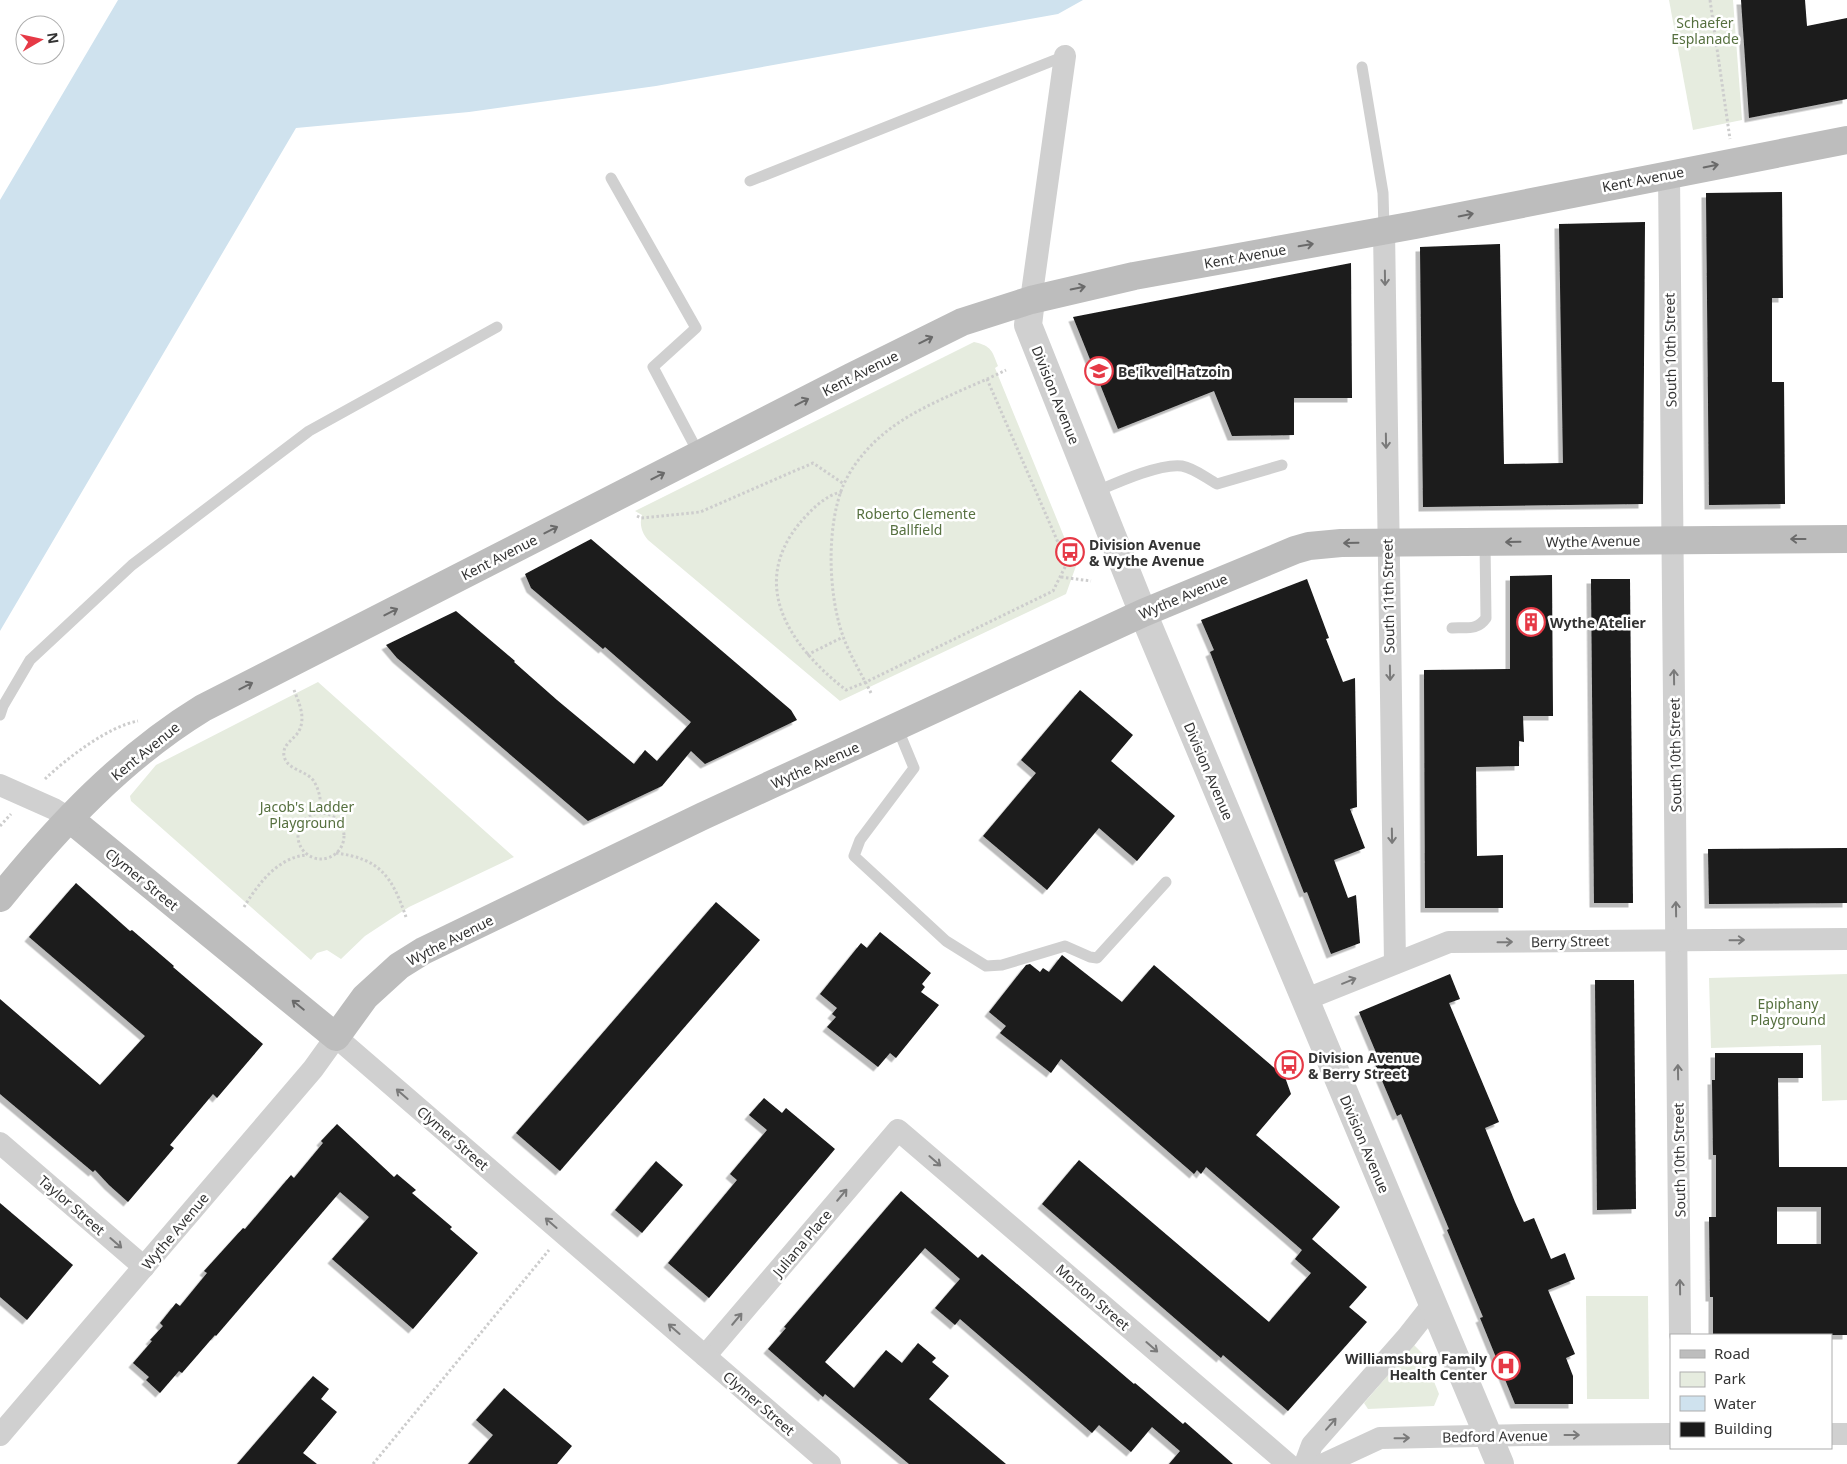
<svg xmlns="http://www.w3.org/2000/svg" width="1847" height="1464" font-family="'Noto Sans',sans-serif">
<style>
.green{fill:#e6ecdf}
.water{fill:#cfe2ee}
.building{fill:#1a1a1a;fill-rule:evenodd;filter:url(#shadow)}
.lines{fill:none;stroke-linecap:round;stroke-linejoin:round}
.path{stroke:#cdcdcd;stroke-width:3;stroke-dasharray:2.5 2.5;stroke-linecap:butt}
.service{stroke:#d0d0d0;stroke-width:11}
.minor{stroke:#d0d0d0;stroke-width:22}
.tertiary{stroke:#d0d0d0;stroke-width:28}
.secondary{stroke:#bdbdbd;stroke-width:28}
.oneway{stroke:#6a6a6a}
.oneway2{stroke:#7a7a7a}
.labels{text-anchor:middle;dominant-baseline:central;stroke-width:5;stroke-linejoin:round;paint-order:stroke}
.park-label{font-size:14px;fill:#56703f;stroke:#fff}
.street-label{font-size:14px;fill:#333;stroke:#fff}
.poi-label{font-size:14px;font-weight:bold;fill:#333;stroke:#fff;text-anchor:start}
</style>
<defs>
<filter id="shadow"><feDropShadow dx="-4.5" dy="4.5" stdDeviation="0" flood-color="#0004"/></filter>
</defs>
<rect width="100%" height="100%" fill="#fff"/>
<g class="green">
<path d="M 1669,0 L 1733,0 L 1742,120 L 1693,130 Z"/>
<path d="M 974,342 C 992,346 992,351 998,366 L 995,368 L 1076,566 L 1066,594 L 840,701 L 648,540 C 642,533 639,524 642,515 L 635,511 Z"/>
<path d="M 318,682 L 514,857 L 409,907 L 365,936 L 341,959 L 327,950 L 317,953 L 311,960 L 131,801 L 130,796 L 156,765 Z"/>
<path d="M 1847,974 L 1847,1100 L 1822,1101 L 1821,1045 L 1711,1048 L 1709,978 Z"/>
<path d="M 1586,1296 L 1648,1296 L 1649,1399 L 1587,1399 Z"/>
<path d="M 1414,1345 L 1423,1354 L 1439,1394 L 1434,1406 L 1368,1409 L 1364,1403 Z"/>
</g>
<path class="water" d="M 118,0 L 1083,0 L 1058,14 L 656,86 L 469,112 L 296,128 L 0,631 L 0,200 Z"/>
<g class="building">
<path d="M 1741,0 L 1805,0 L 1807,26 L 1847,18 L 1847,99 L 1749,118 Z"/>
<path d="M 1782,192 L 1783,298 L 1772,298 L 1772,382 L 1784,382 L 1785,504 L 1709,505 L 1706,193 Z"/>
<path d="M 1645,222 L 1643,504 L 1423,507 L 1420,247 L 1500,244 L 1504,464 L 1563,463 L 1559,224 Z"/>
<path d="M 1351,263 L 1352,398 L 1294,398 L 1294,435 L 1232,436 L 1214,391 L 1118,429 L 1073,317 Z"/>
<path d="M 591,539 L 791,710 L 797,720 L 705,764 L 691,751 L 662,786 L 588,821 L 397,658 L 386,645 L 456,611 L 515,661 L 514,662 L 557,700 L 634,764 L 645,750 L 657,761 L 691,722 L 605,647 L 603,649 L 531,588 L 525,574 Z"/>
<path d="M 1552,575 L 1553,716 L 1523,716 L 1524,742 L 1519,741 L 1519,766 L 1476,767 L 1477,856 L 1503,855 L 1503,908 L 1425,908 L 1424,670 L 1510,669 L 1510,576 Z"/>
<path d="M 1307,579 L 1329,638 L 1326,639 L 1343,682 L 1355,678 L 1357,807 L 1350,809 L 1365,848 L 1334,860 L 1348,898 L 1356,895 L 1360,943 L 1331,954 L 1307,892 L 1304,893 L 1289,855 L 1210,652 L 1214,650 L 1201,620 Z"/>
<path d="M 1591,579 L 1630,579 L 1633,903 L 1594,903 Z"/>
<path d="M 1080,690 L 1133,735 L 1111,761 L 1175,816 L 1137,861 L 1099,828 L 1047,890 L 983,836 L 1036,773 L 1021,760 Z"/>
<path d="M 1847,848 L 1847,903 L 1709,904 L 1708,849 Z"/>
<path d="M 76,883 L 130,931 L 132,930 L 174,966 L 173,967 L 263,1044 L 217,1098 L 213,1094 L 170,1145 L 174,1148 L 128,1202 L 109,1185 L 95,1170 L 93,1172 L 0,1094 L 0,999 L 100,1085 L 145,1036 L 29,937 Z"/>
<path d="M 716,902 L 760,940 L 560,1171 L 516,1133 Z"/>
<path d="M 880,932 L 931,973 L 922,984 L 925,987 L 921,992 L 939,1005 L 896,1058 L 890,1053 L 878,1067 L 827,1027 L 836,1017 L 832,1014 L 837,1008 L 820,994 L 861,943 L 867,948 Z"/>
<path d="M 1062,955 L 1122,1002 L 1154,965 L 1285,1077 L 1291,1094 L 1256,1135 L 1340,1207 L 1312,1239 L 1367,1287 L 1349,1307 L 1367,1322 L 1288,1411 L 1223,1355 L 1221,1358 L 1042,1204 L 1079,1160 L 1269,1322 L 1311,1273 L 1295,1259 L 1302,1250 L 1206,1167 L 1201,1174 L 1197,1170 L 1194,1174 L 1061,1059 L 1051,1073 L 1000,1033 L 1006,1026 L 989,1012 L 1026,965 L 1030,964 L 1040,972 L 1043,968 L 1049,972 Z"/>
<path d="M 1450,974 L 1460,999 L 1449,1003 L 1499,1122 L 1485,1128 L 1515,1202 L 1524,1222 L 1534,1218 L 1551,1259 L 1565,1253 L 1575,1279 L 1548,1290 L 1575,1354 L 1566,1358 L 1573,1376 L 1573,1404 L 1515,1404 L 1480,1318 L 1483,1317 L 1447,1230 L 1449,1229 L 1401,1114 L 1397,1116 L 1375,1064 L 1380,1062 L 1359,1012 Z"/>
<path d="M 1595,980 L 1634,980 L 1636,1209 L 1597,1210 Z"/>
<path d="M 1715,1053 L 1803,1053 L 1803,1078 L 1778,1078 L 1779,1167 L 1847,1167 L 1847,1335 L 1713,1335 L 1713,1297 L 1710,1297 L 1709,1217 L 1716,1217 L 1716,1155 L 1713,1155 L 1712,1080 L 1715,1080 ZM 1777,1207 L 1821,1207 L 1821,1244 L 1777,1244 Z"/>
<path d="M 764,1098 L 782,1113 L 786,1108 L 835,1149 L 709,1298 L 668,1263 L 737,1180 L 730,1174 L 767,1130 L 749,1115 Z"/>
<path d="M 337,1124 L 394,1177 L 397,1174 L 416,1190 L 412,1193 L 452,1227 L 450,1229 L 478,1253 L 413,1329 L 332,1259 L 369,1217 L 340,1192 L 216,1336 L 215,1335 L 182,1373 L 179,1371 L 160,1393 L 146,1380 L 149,1377 L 133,1363 L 152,1341 L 150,1340 L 163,1326 L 160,1323 L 176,1303 L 180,1306 L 207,1273 L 204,1271 L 243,1228 L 245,1229 L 291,1175 L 294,1178 L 323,1143 L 321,1141 Z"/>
<path d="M 656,1161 L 683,1185 L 642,1233 L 615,1210 Z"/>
<path d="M 901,1191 L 978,1258 L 982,1254 L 1134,1384 L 1135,1383 L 1183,1424 L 1185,1422 L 1233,1464 L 1169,1464 L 1180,1451 L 1152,1427 L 1131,1452 L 1099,1425 L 1092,1433 L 960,1319 L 955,1325 L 935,1308 L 960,1279 L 925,1248 L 825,1362 L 854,1388 L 886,1350 L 902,1363 L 918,1343 L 936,1358 L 932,1362 L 949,1376 L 929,1399 L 1006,1464 L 909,1464 L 825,1394 L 823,1397 L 768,1349 L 786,1328 L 784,1327 Z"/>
<path d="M 0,1203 L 73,1265 L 27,1320 L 0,1297 Z"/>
<path d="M 313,1376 L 329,1389 L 321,1399 L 337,1412 L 303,1453 L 317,1464 L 237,1464 Z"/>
<path d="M 504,1388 L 572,1446 L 557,1464 L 468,1464 L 493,1435 L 476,1420 Z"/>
</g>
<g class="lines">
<g class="path">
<path d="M 1710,0 L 1730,139"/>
<path d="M 842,492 C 826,494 809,512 799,524 C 748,587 792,648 846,690 L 866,682 L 1053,591 L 1067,563 L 987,379"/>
<path d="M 637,516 L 641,518 L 700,512 L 813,463 L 844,484"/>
<path d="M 1061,577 L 1091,581"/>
<path d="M 807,655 L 843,637"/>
<path d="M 294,690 C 299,703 306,717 299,731 C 294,740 282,744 284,756 C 287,770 305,770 313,780 C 320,790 321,802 321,813"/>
<path d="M 871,693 C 862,675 851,657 844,639 C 828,597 826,527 843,486 C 853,463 871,443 891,428 C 925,403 968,389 1006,370"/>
<path d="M 45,779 C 67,758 109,726 138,721"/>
<circle cx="321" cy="836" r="23"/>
<path d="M 0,826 L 11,814"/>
<path d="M 336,853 C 381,859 392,877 406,917"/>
<path d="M 244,907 C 258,884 278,857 307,855"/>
<path d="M 373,1464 L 549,1250"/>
</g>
<g class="service">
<path d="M 1362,67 L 1383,193 L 1384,230"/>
<path d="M 611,178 L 696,328 L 653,367 L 699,454"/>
<path d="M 750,181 L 1065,56"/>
<path d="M 1095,492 C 1116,483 1160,463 1182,466 C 1194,468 1206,478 1217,484 L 1282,465"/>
<path d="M 1452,628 C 1466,627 1477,631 1486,618 L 1485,542"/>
<path d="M 0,715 L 3,706 L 30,660 L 132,565 L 309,431 L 497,327"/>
<path d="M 897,727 L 914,768 L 860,840 L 854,856 L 946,941 L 986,966 L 1002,965 L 1065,946 L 1090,957 L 1097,958 L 1166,882"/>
</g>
<g class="minor">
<path d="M 1669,174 L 1680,1335"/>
<path d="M 1384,230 L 1395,963"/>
<path d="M 1031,300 L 1065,56"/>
<path d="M 0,785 L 54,809 L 70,819"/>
<path d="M 1304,1000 L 1449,942 L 1847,939"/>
<path d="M 0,1143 L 144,1267"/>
<path d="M 705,1356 L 898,1130 L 1288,1464"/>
<path d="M 1831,1434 L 1847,1434"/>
<path d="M 0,1435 L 313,1069 L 336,1037 L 830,1464"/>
<path d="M 1305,1464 L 1312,1445 L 1407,1337 L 1433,1304"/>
<path d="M 1324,1464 L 1380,1438 L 1525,1435 L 1671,1434"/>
</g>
<path class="tertiary" d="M 1031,300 L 1028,325 L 1143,613 L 1500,1464"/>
<g class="secondary">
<path d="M 70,819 L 336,1037 L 365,997 L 399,966 L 423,951 L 703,816 L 1143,613 L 1295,550 L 1309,546 L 1341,543 L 1847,539"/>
<path d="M 0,898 C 58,826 123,757 203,708 L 851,377 L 962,322 L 1031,300 L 1134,276 L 1415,225 L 1847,140"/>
</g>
</g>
<defs><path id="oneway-shaft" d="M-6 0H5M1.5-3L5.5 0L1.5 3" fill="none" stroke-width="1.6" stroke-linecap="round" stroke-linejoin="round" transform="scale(1.25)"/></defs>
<g class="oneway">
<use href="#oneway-shaft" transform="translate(1711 166) rotate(-11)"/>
<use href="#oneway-shaft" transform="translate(1466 215) rotate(-11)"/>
<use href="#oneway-shaft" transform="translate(1306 245) rotate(-10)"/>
<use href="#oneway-shaft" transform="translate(1078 288) rotate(-12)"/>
<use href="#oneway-shaft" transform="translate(926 340) rotate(-26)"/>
<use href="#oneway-shaft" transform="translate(802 402) rotate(-27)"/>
<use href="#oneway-shaft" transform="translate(658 476) rotate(-27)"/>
<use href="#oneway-shaft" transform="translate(551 530) rotate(-27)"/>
<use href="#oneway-shaft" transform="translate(1798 539) rotate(180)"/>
<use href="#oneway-shaft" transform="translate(1513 542) rotate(179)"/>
<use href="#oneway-shaft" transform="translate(1351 543) rotate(179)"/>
<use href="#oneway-shaft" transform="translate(391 612) rotate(-27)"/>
<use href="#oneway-shaft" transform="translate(246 686) rotate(-27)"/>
<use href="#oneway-shaft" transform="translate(298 1005) rotate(-141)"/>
</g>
<g class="oneway2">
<use href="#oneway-shaft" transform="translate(1385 278) rotate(89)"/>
<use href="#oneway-shaft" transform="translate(1386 441) rotate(89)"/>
<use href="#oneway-shaft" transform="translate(1390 673) rotate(89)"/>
<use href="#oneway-shaft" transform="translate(1674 677) rotate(-91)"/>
<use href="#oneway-shaft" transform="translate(1392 836) rotate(89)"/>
<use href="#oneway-shaft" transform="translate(1676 909) rotate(-91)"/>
<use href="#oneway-shaft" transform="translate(1737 940) rotate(-1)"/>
<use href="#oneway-shaft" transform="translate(1505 942) rotate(-1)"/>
<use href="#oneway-shaft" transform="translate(1349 981) rotate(-22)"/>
<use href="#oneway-shaft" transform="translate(1678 1072) rotate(-91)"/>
<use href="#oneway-shaft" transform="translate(402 1094) rotate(-139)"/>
<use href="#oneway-shaft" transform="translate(935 1161) rotate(41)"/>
<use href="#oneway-shaft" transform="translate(842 1195) rotate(-50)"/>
<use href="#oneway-shaft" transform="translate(551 1223) rotate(-139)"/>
<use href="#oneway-shaft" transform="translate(116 1243) rotate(41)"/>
<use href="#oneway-shaft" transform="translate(1680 1287) rotate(-91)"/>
<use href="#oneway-shaft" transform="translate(737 1319) rotate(-50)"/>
<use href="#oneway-shaft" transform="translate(674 1329) rotate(-139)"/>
<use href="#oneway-shaft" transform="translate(1152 1347) rotate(41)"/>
<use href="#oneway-shaft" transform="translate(1331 1424) rotate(-49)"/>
<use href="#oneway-shaft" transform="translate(1572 1435)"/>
<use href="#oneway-shaft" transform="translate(1402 1438) rotate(-1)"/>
</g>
<defs>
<symbol id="school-ring" viewBox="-11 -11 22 22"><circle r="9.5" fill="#fff" stroke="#e63946" stroke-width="1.5"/><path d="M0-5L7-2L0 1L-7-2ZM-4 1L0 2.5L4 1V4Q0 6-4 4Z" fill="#e63946"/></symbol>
<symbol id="bus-ring" viewBox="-11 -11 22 22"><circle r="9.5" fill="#fff" stroke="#e63946" stroke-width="1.5"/><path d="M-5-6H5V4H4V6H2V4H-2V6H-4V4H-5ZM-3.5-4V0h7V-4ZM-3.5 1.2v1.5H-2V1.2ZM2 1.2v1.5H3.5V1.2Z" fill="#e63946"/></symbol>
<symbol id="building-ring" viewBox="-11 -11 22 22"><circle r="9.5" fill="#fff" stroke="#e63946" stroke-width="1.5"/><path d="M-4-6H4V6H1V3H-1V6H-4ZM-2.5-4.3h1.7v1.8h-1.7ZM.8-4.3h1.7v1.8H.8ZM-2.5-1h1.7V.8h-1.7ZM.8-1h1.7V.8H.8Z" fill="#e63946"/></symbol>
<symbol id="hospital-ring" viewBox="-11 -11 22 22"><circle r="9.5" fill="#fff" stroke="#e63946" stroke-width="1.5"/><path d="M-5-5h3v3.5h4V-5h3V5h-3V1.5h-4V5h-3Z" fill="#e63946"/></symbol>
</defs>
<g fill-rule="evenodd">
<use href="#school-ring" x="1083" y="355" width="32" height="32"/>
<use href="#bus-ring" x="1054" y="536" width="32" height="32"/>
<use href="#building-ring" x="1515" y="606" width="32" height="32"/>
<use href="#bus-ring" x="1273" y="1049" width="32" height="32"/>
<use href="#hospital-ring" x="1490" y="1350" width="32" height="32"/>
</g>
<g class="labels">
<g class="park-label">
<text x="1705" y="22">Schaefer<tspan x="1705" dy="16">Esplanade</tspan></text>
<text x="916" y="513">Roberto Clemente<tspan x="916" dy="16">Ballfield</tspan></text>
<text x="307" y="806">Jacob's Ladder<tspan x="307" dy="16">Playground</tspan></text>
<text x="1788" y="1003">Epiphany<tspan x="1788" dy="16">Playground</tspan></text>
</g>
<g class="street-label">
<text transform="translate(1643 179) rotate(-11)">Kent Avenue</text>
<text transform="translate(1245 256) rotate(-10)">Kent Avenue</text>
<text transform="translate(1670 350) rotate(-91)">South 10th Street</text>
<text transform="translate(860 373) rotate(-27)">Kent Avenue</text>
<text transform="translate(1056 395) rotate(68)">Division Avenue</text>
<text transform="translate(1593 541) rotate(-1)">Wythe Avenue</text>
<text transform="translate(499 557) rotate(-27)">Kent Avenue</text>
<text transform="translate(1183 596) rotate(-23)">Wythe Avenue</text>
<text transform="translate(1388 596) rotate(-91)">South 11th Street</text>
<text transform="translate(145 751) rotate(-39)">Kent Avenue</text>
<text transform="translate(1675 755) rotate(-91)">South 10th Street</text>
<text transform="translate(815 765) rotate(-24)">Wythe Avenue</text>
<text transform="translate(1209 771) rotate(67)">Division Avenue</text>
<text transform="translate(142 879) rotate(39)">Clymer Street</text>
<text transform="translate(450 940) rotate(-27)">Wythe Avenue</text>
<text transform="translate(1570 941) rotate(-1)">Berry Street</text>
<text transform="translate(453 1138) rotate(41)">Clymer Street</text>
<text transform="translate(1365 1144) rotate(67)">Division Avenue</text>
<text transform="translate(1679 1160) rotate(-91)">South 10th Street</text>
<text transform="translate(72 1205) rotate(41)">Taylor Street</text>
<text transform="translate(175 1231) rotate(-50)">Wythe Avenue</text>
<text transform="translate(802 1243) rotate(-50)">Juliana Place</text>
<text transform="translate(1093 1297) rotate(41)">Morton Street</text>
<text transform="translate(759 1403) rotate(41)">Clymer Street</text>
<text transform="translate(1495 1436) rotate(-1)">Bedford Avenue</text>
</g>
<g class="poi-label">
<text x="1118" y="371">Be'ikvei Hatzoin</text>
<text x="1089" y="544">Division Avenue<tspan x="1089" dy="16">&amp; Wythe Avenue</tspan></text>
<text x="1550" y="622">Wythe Atelier</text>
<text x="1308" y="1057">Division Avenue<tspan x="1308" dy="16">&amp; Berry Street</tspan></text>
<text x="1487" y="1358" text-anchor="end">Williamsburg Family<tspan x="1487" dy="16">Health Center</tspan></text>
</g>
</g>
<rect x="1670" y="1334" width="162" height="115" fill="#ffffff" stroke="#adadad"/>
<rect x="1680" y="1350" width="25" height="8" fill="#bdbdbd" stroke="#adadad"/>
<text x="1714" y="1359" font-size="15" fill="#333333">Road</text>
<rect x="1680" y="1372" width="25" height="15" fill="#e6ecdf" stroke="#adadad"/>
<text x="1714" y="1384" font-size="15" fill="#333333">Park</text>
<rect x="1680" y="1396" width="25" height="15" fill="#cfe2ee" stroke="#adadad"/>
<text x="1714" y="1409" font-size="15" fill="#333333">Water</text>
<rect x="1680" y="1422" width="25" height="15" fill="#1a1a1a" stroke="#adadad"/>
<text x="1714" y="1434" font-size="15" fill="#333333">Building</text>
<g transform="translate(40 40) rotate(81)"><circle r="24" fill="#ffffff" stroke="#adadad"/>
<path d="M0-4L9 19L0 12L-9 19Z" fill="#e63946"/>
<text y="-8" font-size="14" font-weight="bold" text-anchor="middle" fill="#333333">N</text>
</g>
</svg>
